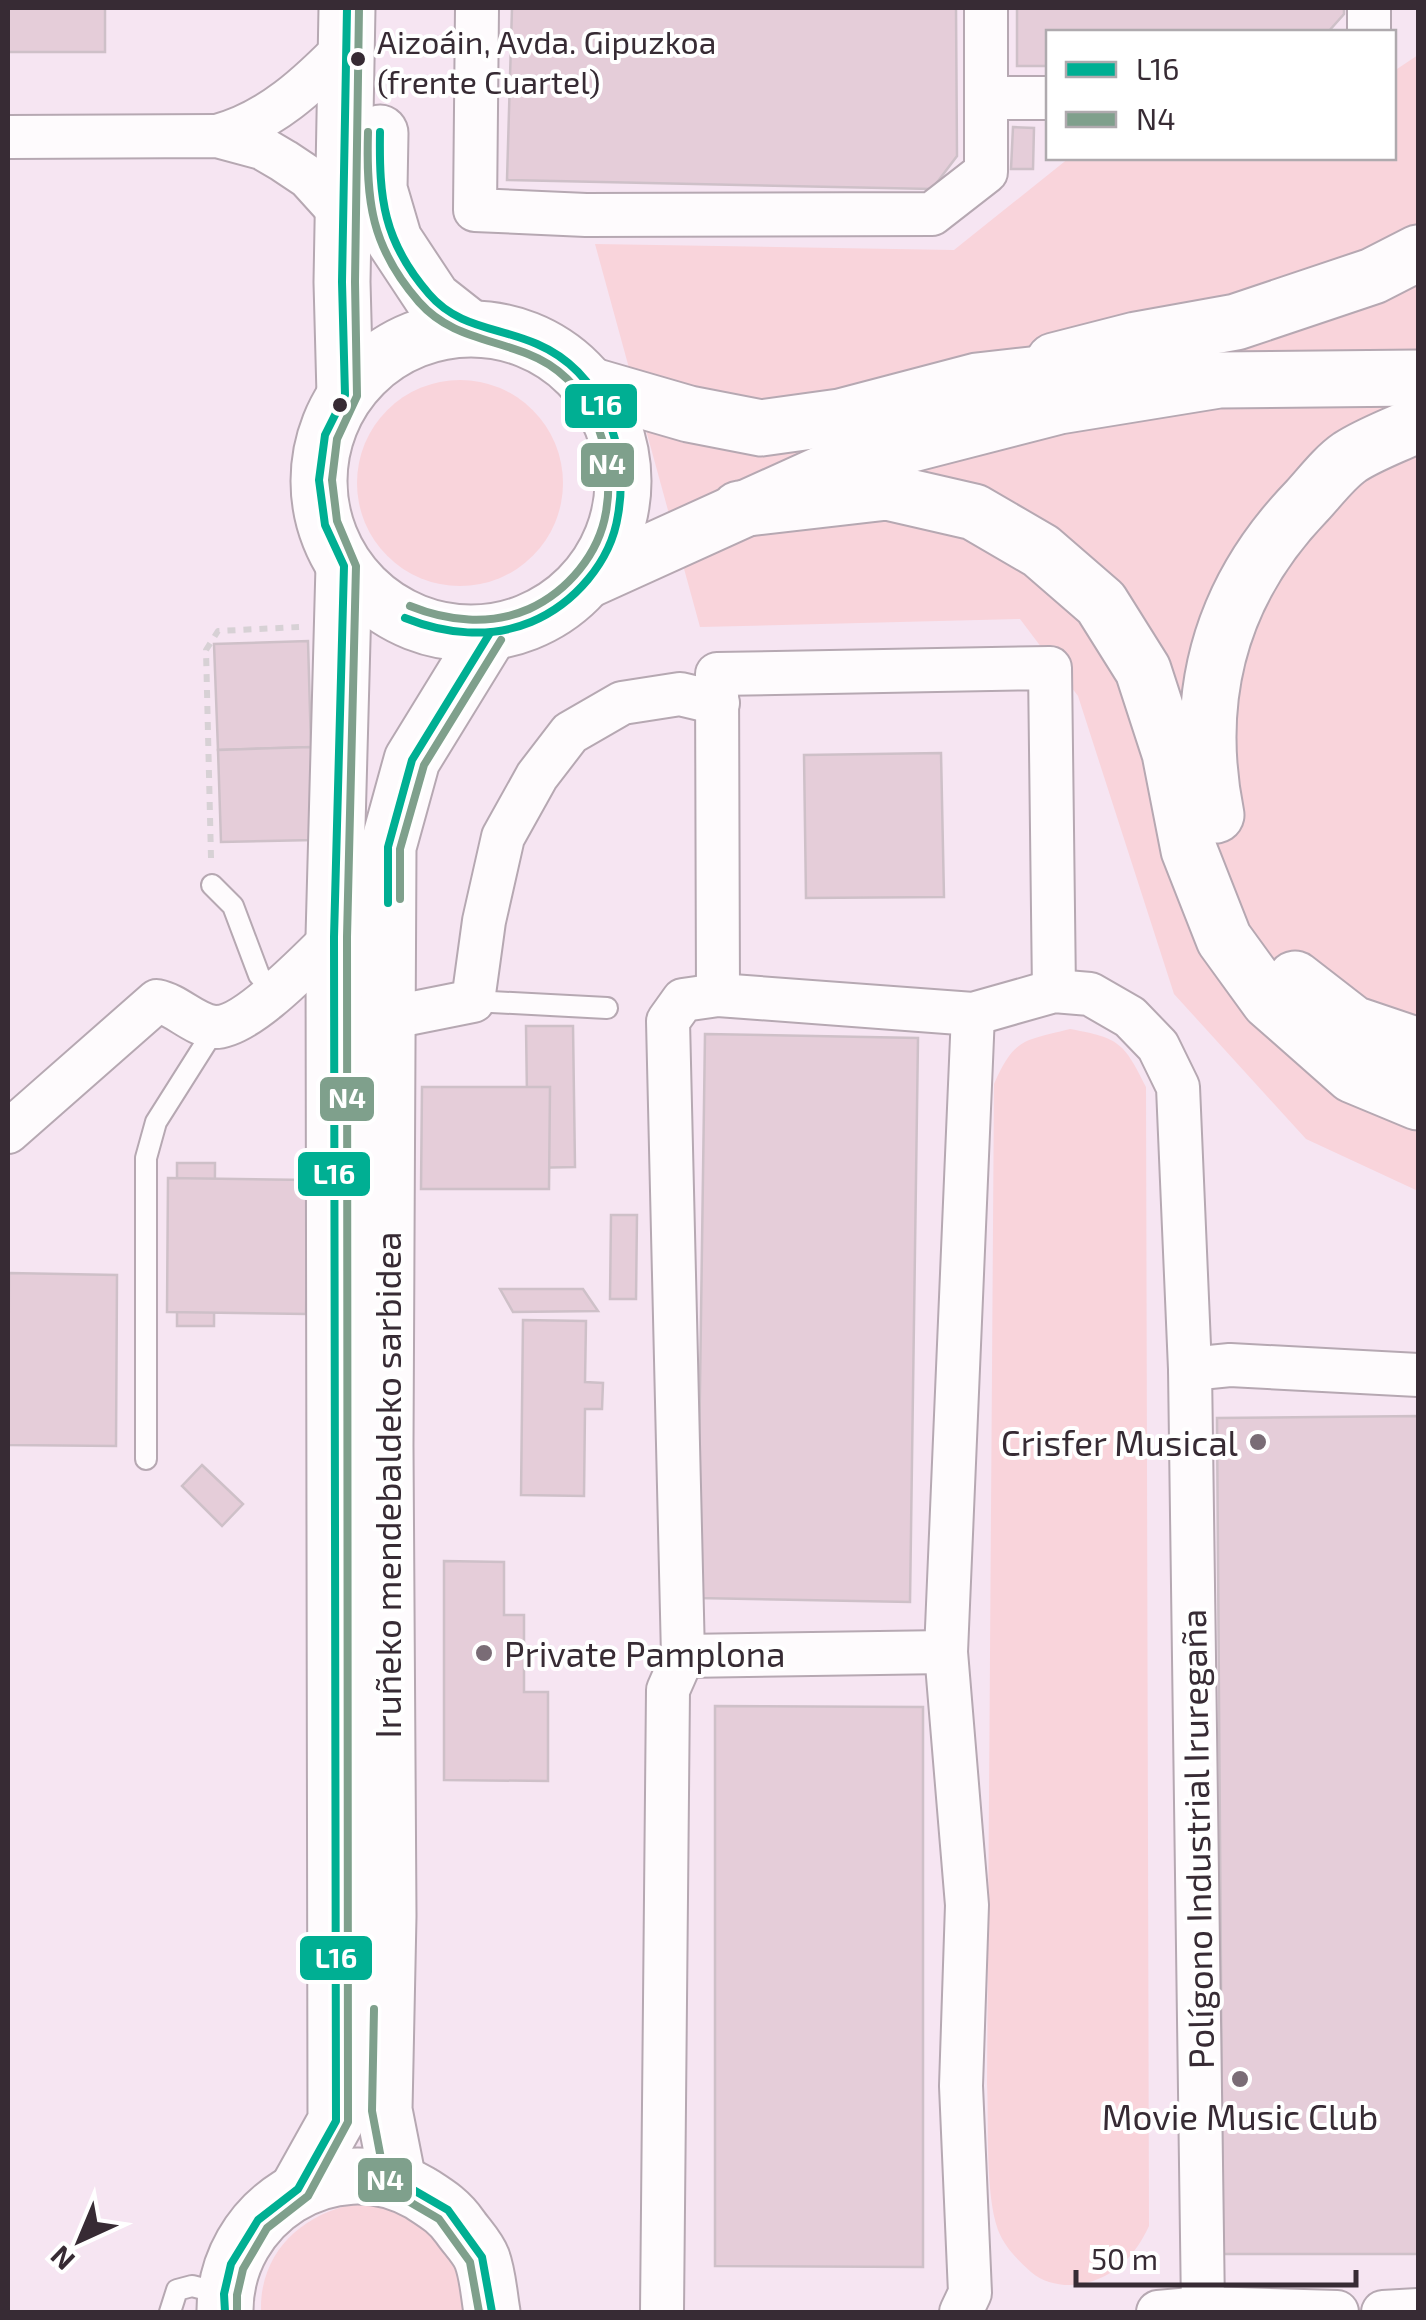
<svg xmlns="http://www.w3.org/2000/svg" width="1426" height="2320" font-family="'Exo 2',sans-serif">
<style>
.green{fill:#f9d4db}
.building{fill:#e5cdd9;stroke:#cec0c8;stroke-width:2.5}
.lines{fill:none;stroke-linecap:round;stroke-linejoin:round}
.service-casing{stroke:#b6a8b2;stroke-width:24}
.minor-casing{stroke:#b6a8b2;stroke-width:46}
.secondary-casing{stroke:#b6a8b2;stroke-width:59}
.trunk-casing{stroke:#b6a8b2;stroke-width:59}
.motorway-casing{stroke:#b6a8b2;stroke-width:59}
.path{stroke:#d7d1d5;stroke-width:6;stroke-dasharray:8 8;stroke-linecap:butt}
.service{stroke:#fefbfd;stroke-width:20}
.minor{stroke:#fefbfd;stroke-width:42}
.secondary{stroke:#fefbfd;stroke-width:55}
.trunk{stroke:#fefbfd;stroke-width:55}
.motorway{stroke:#fefbfd;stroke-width:55}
.bus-1-casing{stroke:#fff;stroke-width:15}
.bus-2-casing{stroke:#fff;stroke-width:15}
.bus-1{stroke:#00af93;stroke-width:8}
.bus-2{stroke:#7fa08c;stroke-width:8}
.bus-dot{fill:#372b34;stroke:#fff;stroke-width:4}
.poi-dot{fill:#7a6c76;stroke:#fff;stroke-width:4}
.labels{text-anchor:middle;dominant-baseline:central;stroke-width:8;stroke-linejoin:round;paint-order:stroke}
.bus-label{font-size:32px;fill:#372b34;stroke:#fff;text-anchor:start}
.poi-label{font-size:35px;fill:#372b34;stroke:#fff;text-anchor:end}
.street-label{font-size:35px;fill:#372b34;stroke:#fff}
.line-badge{stroke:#fff;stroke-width:4}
.badge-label{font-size:28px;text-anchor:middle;font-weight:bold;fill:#fff}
</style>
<rect width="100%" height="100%" fill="#f6e5f2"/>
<g class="green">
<path d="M 1418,55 L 1418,1191 L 1306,1139 L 1174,994 L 1078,696 L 1020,619 L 700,627 L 595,244 L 954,250 L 1069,158 L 1394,158 L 1394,71 Z"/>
<circle cx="460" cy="483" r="103"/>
<path d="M 1070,1029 C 1120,1038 1124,1043 1146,1087 L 1149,2226 C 1135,2256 1115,2277 1082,2284 C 1065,2287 1045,2284 1031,2272 C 1018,2260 1005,2248 998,2230 C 985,2194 989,2124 987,2084 L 994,1084 C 1015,1037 1024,1041 1070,1029 Z"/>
<path d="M 354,2204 L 376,2204 L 417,2218 L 460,2267 L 468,2312 L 261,2312 C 259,2254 300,2215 354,2204 Z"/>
</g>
<g class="building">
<rect x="8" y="8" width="97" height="44"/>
<path d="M 512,8 L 956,8 L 957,156 L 932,189 L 507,180 Z"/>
<path d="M 1017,8 L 1344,8 L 1344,14 L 1328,32 L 1048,32 L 1048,66 L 1017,66 Z"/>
<path d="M 1013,127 L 1034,128 L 1033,169 L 1011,169 Z"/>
<path d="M 308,641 L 311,747 L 218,750 L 214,644 Z"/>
<path d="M 311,747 L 314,840 L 221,842 L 218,750 Z"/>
<path d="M 941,753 L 944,897 L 806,898 L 804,755 Z"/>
<path d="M 526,1026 L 573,1026 L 575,1167 L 528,1168 Z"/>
<path d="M 705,1034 L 918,1038 L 910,1602 L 697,1598 Z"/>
<path d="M 422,1087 L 550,1087 L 549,1189 L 421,1189 Z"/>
<path d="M 177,1163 L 215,1163 L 214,1326 L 177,1326 Z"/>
<path d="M 168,1178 L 308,1180 L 306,1314 L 167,1312 Z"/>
<path d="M 611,1215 L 637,1215 L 636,1299 L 610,1299 Z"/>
<path d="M 9,1273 L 117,1275 L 116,1446 L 8,1445 Z"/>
<path d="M 500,1289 L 583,1289 L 598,1311 L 513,1312 Z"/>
<path d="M 523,1320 L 586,1321 L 585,1382 L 603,1383 L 602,1409 L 585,1409 L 584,1496 L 521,1495 Z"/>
<path d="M 1418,1416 L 1418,2254 L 1223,2254 L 1217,1418 Z"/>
<path d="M 202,1465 L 243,1504 L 222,1526 L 182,1486 Z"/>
<path d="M 444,1561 L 504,1562 L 504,1615 L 524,1615 L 524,1692 L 548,1692 L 548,1781 L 444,1780 Z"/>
<path d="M 715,1706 L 923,1707 L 923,2267 L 715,2266 Z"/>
</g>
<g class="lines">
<defs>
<g id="service">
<path d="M 212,885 L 233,906 L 259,975 L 274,992"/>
<path d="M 473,1001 L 607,1008"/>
<path d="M 146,1459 L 146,1158 L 156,1122 L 216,1027"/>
<path d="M 170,2312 L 177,2290 L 192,2286 L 224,2294"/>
</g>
<g id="minor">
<path d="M 477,8 L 475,210 L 586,215 L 932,214 L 986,172 L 986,8"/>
<path d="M 1369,8 L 1369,32"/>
<path d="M 988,98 L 1048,98"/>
<path d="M 217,136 C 270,122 310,84 348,45"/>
<path d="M 8,137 L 217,136 L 262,148 L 284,161 L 308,177 L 346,219"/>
<path d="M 718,995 L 717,674 L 1050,668 L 1054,991"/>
<path d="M 388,1018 L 473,1001 L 484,921 L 503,837 L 537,776 L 570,733 L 622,703 L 680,694 L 718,703"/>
<path d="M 8,1132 L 157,1001 C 177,1005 194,1025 214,1027 C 246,1029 311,959 334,937"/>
<path d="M 1190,1369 L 1230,1365 L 1418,1375"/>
<path d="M 683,1656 L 946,1652"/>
<path d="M 662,2312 L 668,1690 L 683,1656 L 668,1021 L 683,1000 L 718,995 L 973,1014 L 1054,991 L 1090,994 L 1130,1017 L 1158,1046 L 1178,1087 L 1190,1369 L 1203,2308"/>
<path d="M 961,2312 L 970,2293 L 961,2086 L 967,1905 L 946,1652 L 973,1014"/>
<path d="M 1158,2312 L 1203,2308 L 1337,2312"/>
<path d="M 1383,2312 L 1418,2310"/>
</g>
<g id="secondary">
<path d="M 380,133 L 379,189 L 394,240 L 433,299 L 466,325"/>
<path d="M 345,395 L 342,282 L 347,8"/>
</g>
<g id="trunk">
<circle cx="471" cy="481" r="152"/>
<path d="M 398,2181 L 384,2110 L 388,1916 L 385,1446 L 388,847 L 412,760 L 490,633"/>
<path d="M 298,2189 L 336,2121 L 334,937 L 344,566"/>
<path d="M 225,2312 C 224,2213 331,2142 420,2193 C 437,2204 449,2211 460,2227 C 467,2237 478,2248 482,2259 C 488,2275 489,2295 492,2312"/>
</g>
<g id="motorway">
<path d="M 1054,361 L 1136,340 L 1236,322 L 1373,276 L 1418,253"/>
<path d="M 589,385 L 689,414 L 761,428 L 840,417 L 977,381 L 1095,368"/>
<path d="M 739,509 L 887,492 L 974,512 L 1041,551 L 1101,603 L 1143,670 L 1170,753 L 1189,850 L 1224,939 L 1269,1001 L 1353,1075 L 1418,1102"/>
<path d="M 588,580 L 857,458 L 1059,406 L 1219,380 L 1418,378"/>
<path d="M 1216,815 C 1192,695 1221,590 1307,501 C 1320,487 1334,468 1350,457 C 1370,444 1396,435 1418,424"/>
<path d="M 1295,979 L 1353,1024 L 1418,1046"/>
</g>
</defs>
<use href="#service" class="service-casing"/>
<use href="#minor" class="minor-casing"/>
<use href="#secondary" class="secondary-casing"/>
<use href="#trunk" class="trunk-casing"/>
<use href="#motorway" class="motorway-casing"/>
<path class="path" d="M 211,858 L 206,650 L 218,631 L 299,627"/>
<use href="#service" class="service"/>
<use href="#minor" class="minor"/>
<use href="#secondary" class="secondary"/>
<use href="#trunk" class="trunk"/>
<use href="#motorway" class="motorway"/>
<defs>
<g id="bus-1">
<path d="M 380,132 C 379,198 383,241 429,294 C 458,328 498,327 537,344 C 602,372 630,448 618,515 C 611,562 574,604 531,622 C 490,639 445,634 405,618"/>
<path d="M 388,903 L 388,847 L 412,760 L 490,633"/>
<path d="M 398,2181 L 448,2210 L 482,2257 L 492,2312"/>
<path d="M 225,2312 L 224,2294 L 231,2264 L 258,2220 L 298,2189 L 336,2121 L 334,937 L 344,566 L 325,525 L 319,480 L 325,435 L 345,395 L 342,282 L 347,8"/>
</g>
<g id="bus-2">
<path d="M 368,132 C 366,201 371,247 419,302 C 449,336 488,338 528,354 C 590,378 617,449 606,512 C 599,554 568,591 529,609 C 490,626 447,621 410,606"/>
<path d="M 400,899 L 400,849 L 424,765 L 501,640"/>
<path d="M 374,2009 L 372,2111 L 386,2185 L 391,2191 L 439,2219 L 470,2262 L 479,2312"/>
<path d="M 237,2311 L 237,2295 L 243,2269 L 267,2228 L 308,2196 L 348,2122 L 347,937 L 356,566 L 337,521 L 332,480 L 337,439 L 357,396 L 355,282 L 359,8"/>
</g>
</defs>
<use href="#bus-1" class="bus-1-casing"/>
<use href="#bus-2" class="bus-2-casing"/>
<use href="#bus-1" class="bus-1"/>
<use href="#bus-2" class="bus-2"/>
</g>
<g class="bus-dot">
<circle cx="358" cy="59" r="9"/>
<circle cx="340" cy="405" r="9"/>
</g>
<g class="poi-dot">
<circle cx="1258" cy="1442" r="10"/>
<circle cx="484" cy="1653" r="10"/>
<circle cx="1240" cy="2079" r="10"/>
</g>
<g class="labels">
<g class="bus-label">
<text x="377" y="41">Aizoáin, Avda. Gipuzkoa<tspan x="377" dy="40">(frente Cuartel)</tspan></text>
</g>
<g class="poi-label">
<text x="1238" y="1442">Crisfer Musical</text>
<text x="504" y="1653" text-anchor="start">Private Pamplona</text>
<text x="1240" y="2116" text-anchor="middle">Movie Music Club</text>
</g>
<g class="street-label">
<text transform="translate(387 1485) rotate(-90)">Iruñeko mendebaldeko sarbidea</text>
<text transform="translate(1196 1839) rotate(-91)">Polígono Industrial Iruregaña</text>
</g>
</g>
<g class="line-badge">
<rect x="563" y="382" width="76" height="48" rx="10" fill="#00af93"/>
<rect x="579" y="441" width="57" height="48" rx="10" fill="#7fa08c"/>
<rect x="318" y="1075" width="58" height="48" rx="10" fill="#7fa08c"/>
<rect x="296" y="1150" width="76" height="48" rx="10" fill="#00af93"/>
<rect x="298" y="1934" width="76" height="48" rx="10" fill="#00af93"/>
<rect x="356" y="2156" width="58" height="48" rx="10" fill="#7fa08c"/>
</g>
<g class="badge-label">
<text x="601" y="415">L16</text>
<text x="607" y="474">N4</text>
<text x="347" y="1108">N4</text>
<text x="334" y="1184">L16</text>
<text x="336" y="1968">L16</text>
<text x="385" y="2190">N4</text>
</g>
<rect width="1426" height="2320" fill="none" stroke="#372b34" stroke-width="20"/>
<rect x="1046" y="30" width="350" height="130" fill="#ffffff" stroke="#afaaae" stroke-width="2.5"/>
<rect x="1066" y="62" width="50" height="15" fill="#00af93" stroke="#afaaae" stroke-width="2.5"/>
<text x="1136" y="80" font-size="30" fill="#372b34">L16</text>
<rect x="1066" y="112" width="50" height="15" fill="#7fa08c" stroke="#afaaae" stroke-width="2.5"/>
<text x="1136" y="130" font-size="30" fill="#372b34">N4</text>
<g transform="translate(80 2240) rotate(224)" stroke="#ffffff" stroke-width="8" paint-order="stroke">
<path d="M0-8L18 38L0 25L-18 38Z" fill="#372b34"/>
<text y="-15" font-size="28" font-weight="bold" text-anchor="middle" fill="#372b34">N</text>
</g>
<path d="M1076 2270v15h280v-15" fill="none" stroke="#372b34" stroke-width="5"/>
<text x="1091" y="2270" font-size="30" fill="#372b34" stroke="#ffffff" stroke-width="8" paint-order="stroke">50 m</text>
</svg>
